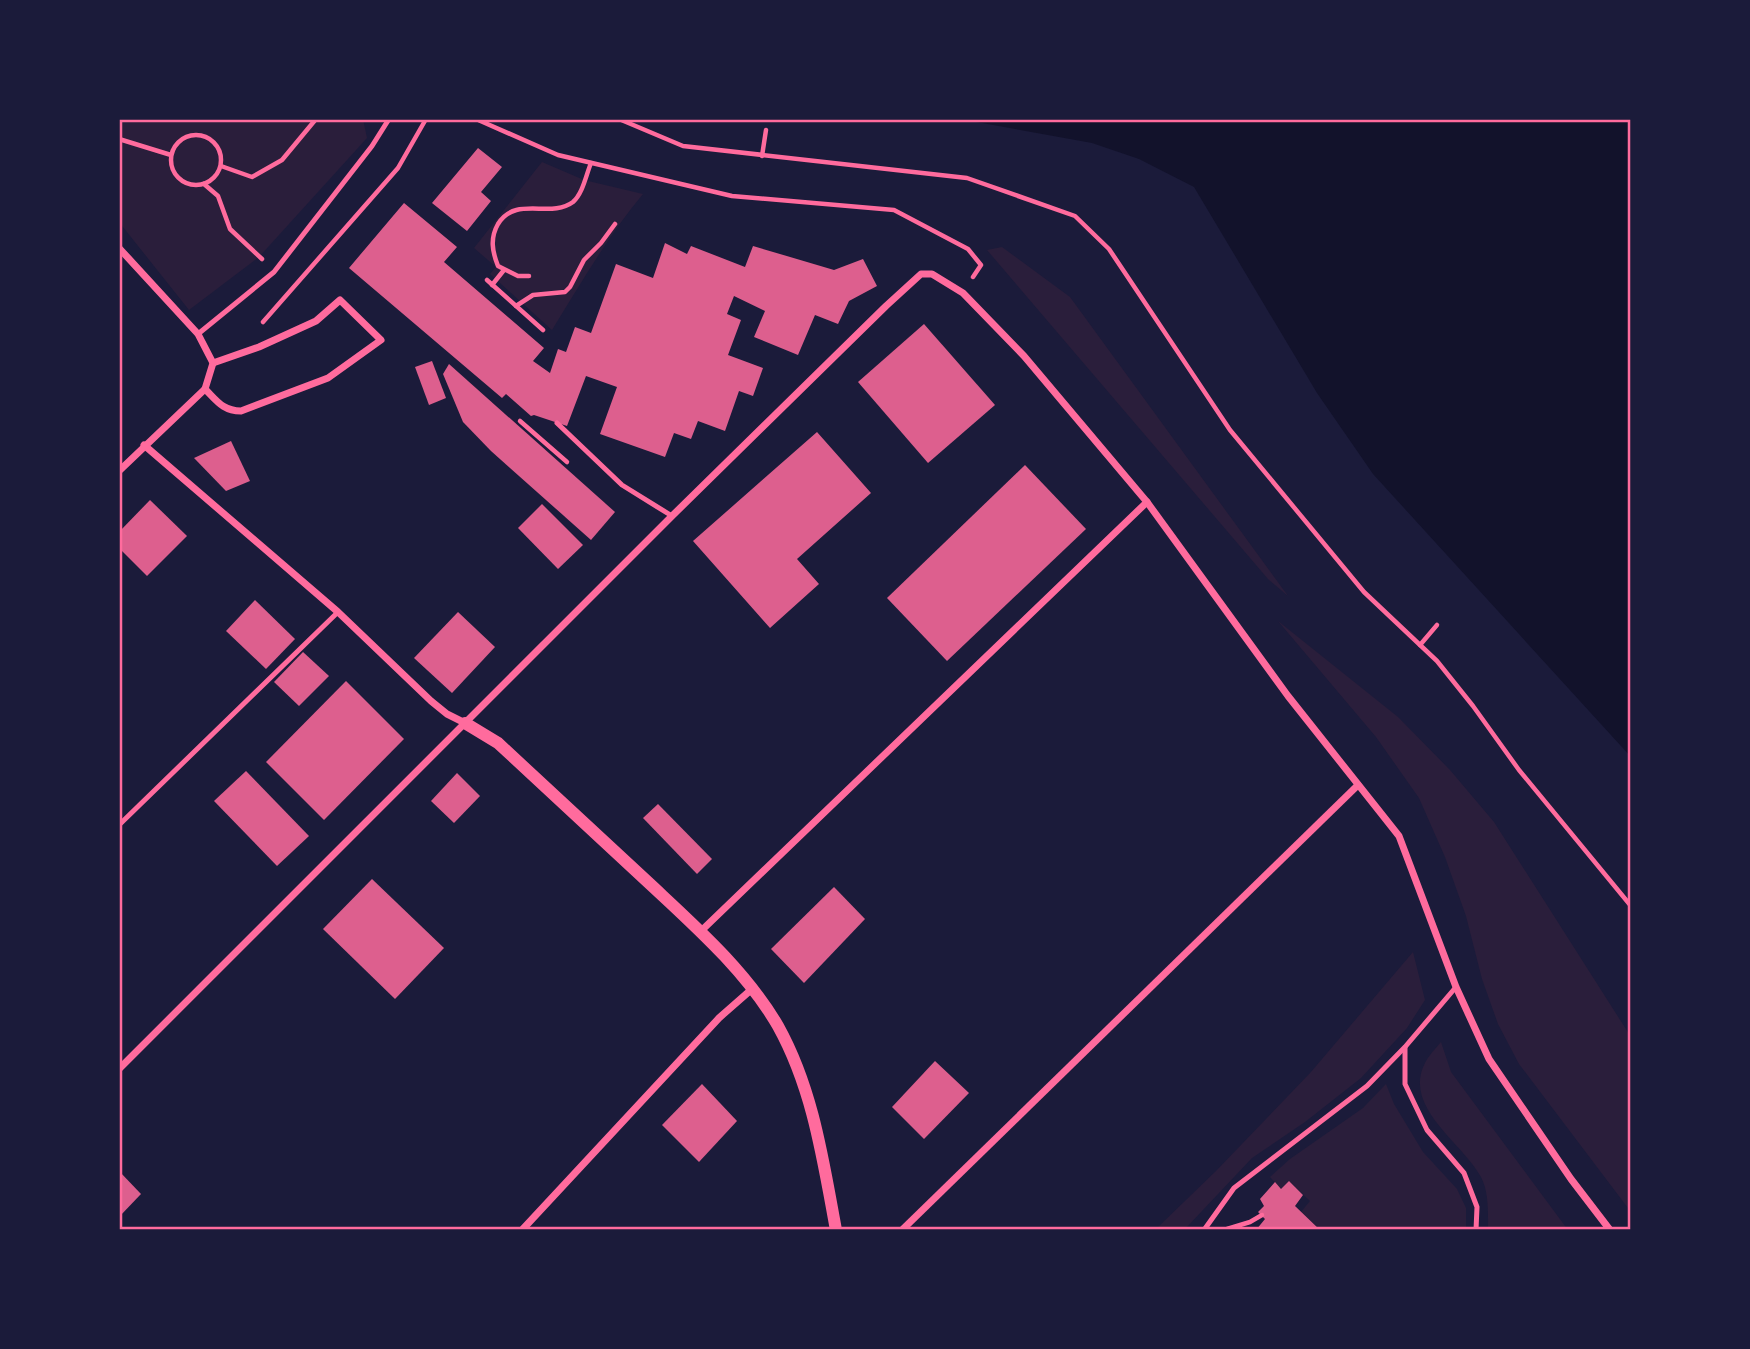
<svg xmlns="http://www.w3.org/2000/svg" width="1750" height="1349" font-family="'Open Sans',sans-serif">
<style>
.green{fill:#2a1e3b}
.water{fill:#12122b}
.building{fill:#dd5f8e}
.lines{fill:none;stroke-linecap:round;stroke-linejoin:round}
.path{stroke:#ff6b9d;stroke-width:4.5}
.service{stroke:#ff6b9d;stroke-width:5}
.minor{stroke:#ff6b9d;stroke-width:7}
.tertiary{stroke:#ff6b9d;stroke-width:12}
.neatline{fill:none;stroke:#ff6b9d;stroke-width:2.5}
</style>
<rect width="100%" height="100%" fill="#1b1b3a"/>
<g class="green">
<path d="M 119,119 L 363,119 L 367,138 L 259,257 L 189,310 L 119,222 Z"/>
<path d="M 542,162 L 584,180 L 643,194 C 608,236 581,283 552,330 L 490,274 L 496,267 L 474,248 Z"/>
<path d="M 1002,247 L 1070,297 L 1288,596 L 1268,579 L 987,250 Z"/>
<path d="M 1278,621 L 1398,717 L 1450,770 L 1494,822 L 1631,1037 L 1631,1212 L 1519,1064 L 1498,1024 L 1482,979 L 1466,916 L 1445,857 L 1419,798 L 1376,737 Z"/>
<path d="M 1413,952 L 1425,1000 L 1407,1028 L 1361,1078 L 1305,1122 L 1252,1158 L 1185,1229 L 1155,1230 L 1216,1171 L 1311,1072 Z"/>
<path d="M 1441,1042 L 1451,1072 L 1568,1230 L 1488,1230 C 1488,1213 1489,1192 1481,1177 C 1463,1143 1402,1107 1425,1063 C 1429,1055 1436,1048 1441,1042 Z"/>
<path d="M 1386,1084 L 1394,1104 L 1423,1152 L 1457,1189 L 1466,1208 L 1466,1230 L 1320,1230 L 1301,1212 L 1310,1201 L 1289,1181 L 1281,1189 L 1270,1177 L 1290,1159 L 1363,1108 Z"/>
</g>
<path class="water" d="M 960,119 L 1631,119 L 1631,757 L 1373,474 L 1317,393 L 1194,187 L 1139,159 L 1092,143 Z"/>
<g class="building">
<path d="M 478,148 L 502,167 L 481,192 L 491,201 L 467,231 L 432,203 Z"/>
<path d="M 404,203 L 457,247 L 444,262 L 544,348 L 533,361 L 550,373 L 558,349 L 566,352 L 575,327 L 591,333 L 616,264 L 653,278 L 665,243 L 687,254 L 691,246 L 745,267 L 753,246 L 834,270 L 863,259 L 877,286 L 849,301 L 838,324 L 815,315 L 798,355 L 754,337 L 765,311 L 734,296 L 727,314 L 741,320 L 728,355 L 763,368 L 753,396 L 739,391 L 725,431 L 698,421 L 691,439 L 674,433 L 665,457 L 600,434 L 617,387 L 586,376 L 567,426 L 534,415 L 531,416 L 506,394 L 502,398 L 349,268 Z"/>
<path d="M 924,324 L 995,405 L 928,463 L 858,382 Z"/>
<path d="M 432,361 L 446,398 L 429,405 L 415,367 Z"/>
<path d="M 449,364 L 615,512 L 591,540 L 491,451 L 463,422 L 443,374 Z"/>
<path d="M 817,432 L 871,493 L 797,559 L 819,584 L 770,628 L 693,541 Z"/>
<path d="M 231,441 L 250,481 L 226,491 L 194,458 Z"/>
<path d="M 1025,465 L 1086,529 L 947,661 L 887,598 Z"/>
<path d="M 150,500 L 187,536 L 147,576 L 119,548 L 119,532 Z"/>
<path d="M 542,504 L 583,545 L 558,569 L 518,528 Z"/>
<path d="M 255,600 L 295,639 L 266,669 L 226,631 Z"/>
<path d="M 458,612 L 495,647 L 452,693 L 414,658 Z"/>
<path d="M 303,652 L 329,676 L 299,706 L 274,682 Z"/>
<path d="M 346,681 L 404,739 L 324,820 L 266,762 Z"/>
<path d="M 246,771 L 309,836 L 277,866 L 214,801 Z"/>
<path d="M 457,773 L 480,796 L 454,823 L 431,801 Z"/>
<path d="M 658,804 L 712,859 L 697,874 L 643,818 Z"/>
<path d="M 372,879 L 444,948 L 395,999 L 323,929 Z"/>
<path d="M 834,887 L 865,919 L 804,983 L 771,949 Z"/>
<path d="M 935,1061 L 969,1093 L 924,1139 L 892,1107 Z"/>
<path d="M 702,1084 L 737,1121 L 699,1162 L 662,1125 Z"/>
<path d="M 119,1171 L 141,1194 L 119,1217 Z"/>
<path d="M 1289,1181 L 1303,1195 L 1295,1206 L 1320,1230 L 1256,1230 L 1265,1219 L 1258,1212 L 1264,1206 L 1260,1199 L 1275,1182 L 1281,1189 Z"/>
</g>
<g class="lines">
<g class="path">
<path d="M 476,119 L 558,155 L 732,196 L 894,210 L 968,249 L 981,265 L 973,277"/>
<path d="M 619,119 L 683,146 L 967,178 L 1075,216 L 1109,249 L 1230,430 L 1364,592 L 1437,661 L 1473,706 L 1519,770 L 1631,906"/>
<circle cx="196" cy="160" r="25"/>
<path d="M 119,139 L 171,155"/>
<path d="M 762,156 L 766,130"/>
<path d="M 221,166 L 252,177 L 282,160 L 316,119"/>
<path d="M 204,184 L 218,196 L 230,229 L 262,259"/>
<path d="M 529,276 L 518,276 L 498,266 C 492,251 490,238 498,224 C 516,195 550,219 573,202 C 583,193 586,175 591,163"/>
<path d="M 487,280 L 543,330"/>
<path d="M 492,285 L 504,270"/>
<path d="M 516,306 L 533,295 L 565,292 L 570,287 L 584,260 L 601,243 L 615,224"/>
<path d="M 263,322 L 398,168 L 426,119"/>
<path d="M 520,421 L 567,462"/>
<path d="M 1420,645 L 1437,625"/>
<path d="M 1227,1229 L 1250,1222 L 1262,1215"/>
</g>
<g class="service">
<path d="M 198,334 L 274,272 L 372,146 L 389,119"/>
<path d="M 557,423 L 622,485 L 672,516"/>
<path d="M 119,825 L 338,612"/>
<path d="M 1405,1048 L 1405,1084 L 1427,1130 L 1464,1173 L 1477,1207 L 1476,1230"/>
<path d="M 1204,1230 L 1234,1188 L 1367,1086 L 1405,1047 L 1456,987"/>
</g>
<g class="minor">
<path d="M 119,248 L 198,334 L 213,363 L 205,389 L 119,471"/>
<path d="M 205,389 C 217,401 223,411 241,411 L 328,378 L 381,340 L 340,300 L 316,321 L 259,347 L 213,363"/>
<path d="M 144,445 L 338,612 L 431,701 L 447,714 L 465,723"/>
<path d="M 700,932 L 1147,502"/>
<path d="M 119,1069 L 672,516 L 886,306 L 921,274 L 932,274 L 963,293 L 1024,356 L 1147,502 L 1288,696 L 1399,836 L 1456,987 L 1489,1059 L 1571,1179 L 1610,1230"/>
<path d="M 522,1230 L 719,1018 L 752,989"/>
<path d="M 902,1230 L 1358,785"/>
</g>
<path class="tertiary" d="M 465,723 L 498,743 C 548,790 599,837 650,884 C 696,927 746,971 778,1026 C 813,1089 823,1160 836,1230"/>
</g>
<rect width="1750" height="1349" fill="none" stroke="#1b1b3a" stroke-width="242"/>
<rect x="121" y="121" width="1508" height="1107" class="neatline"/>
</svg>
